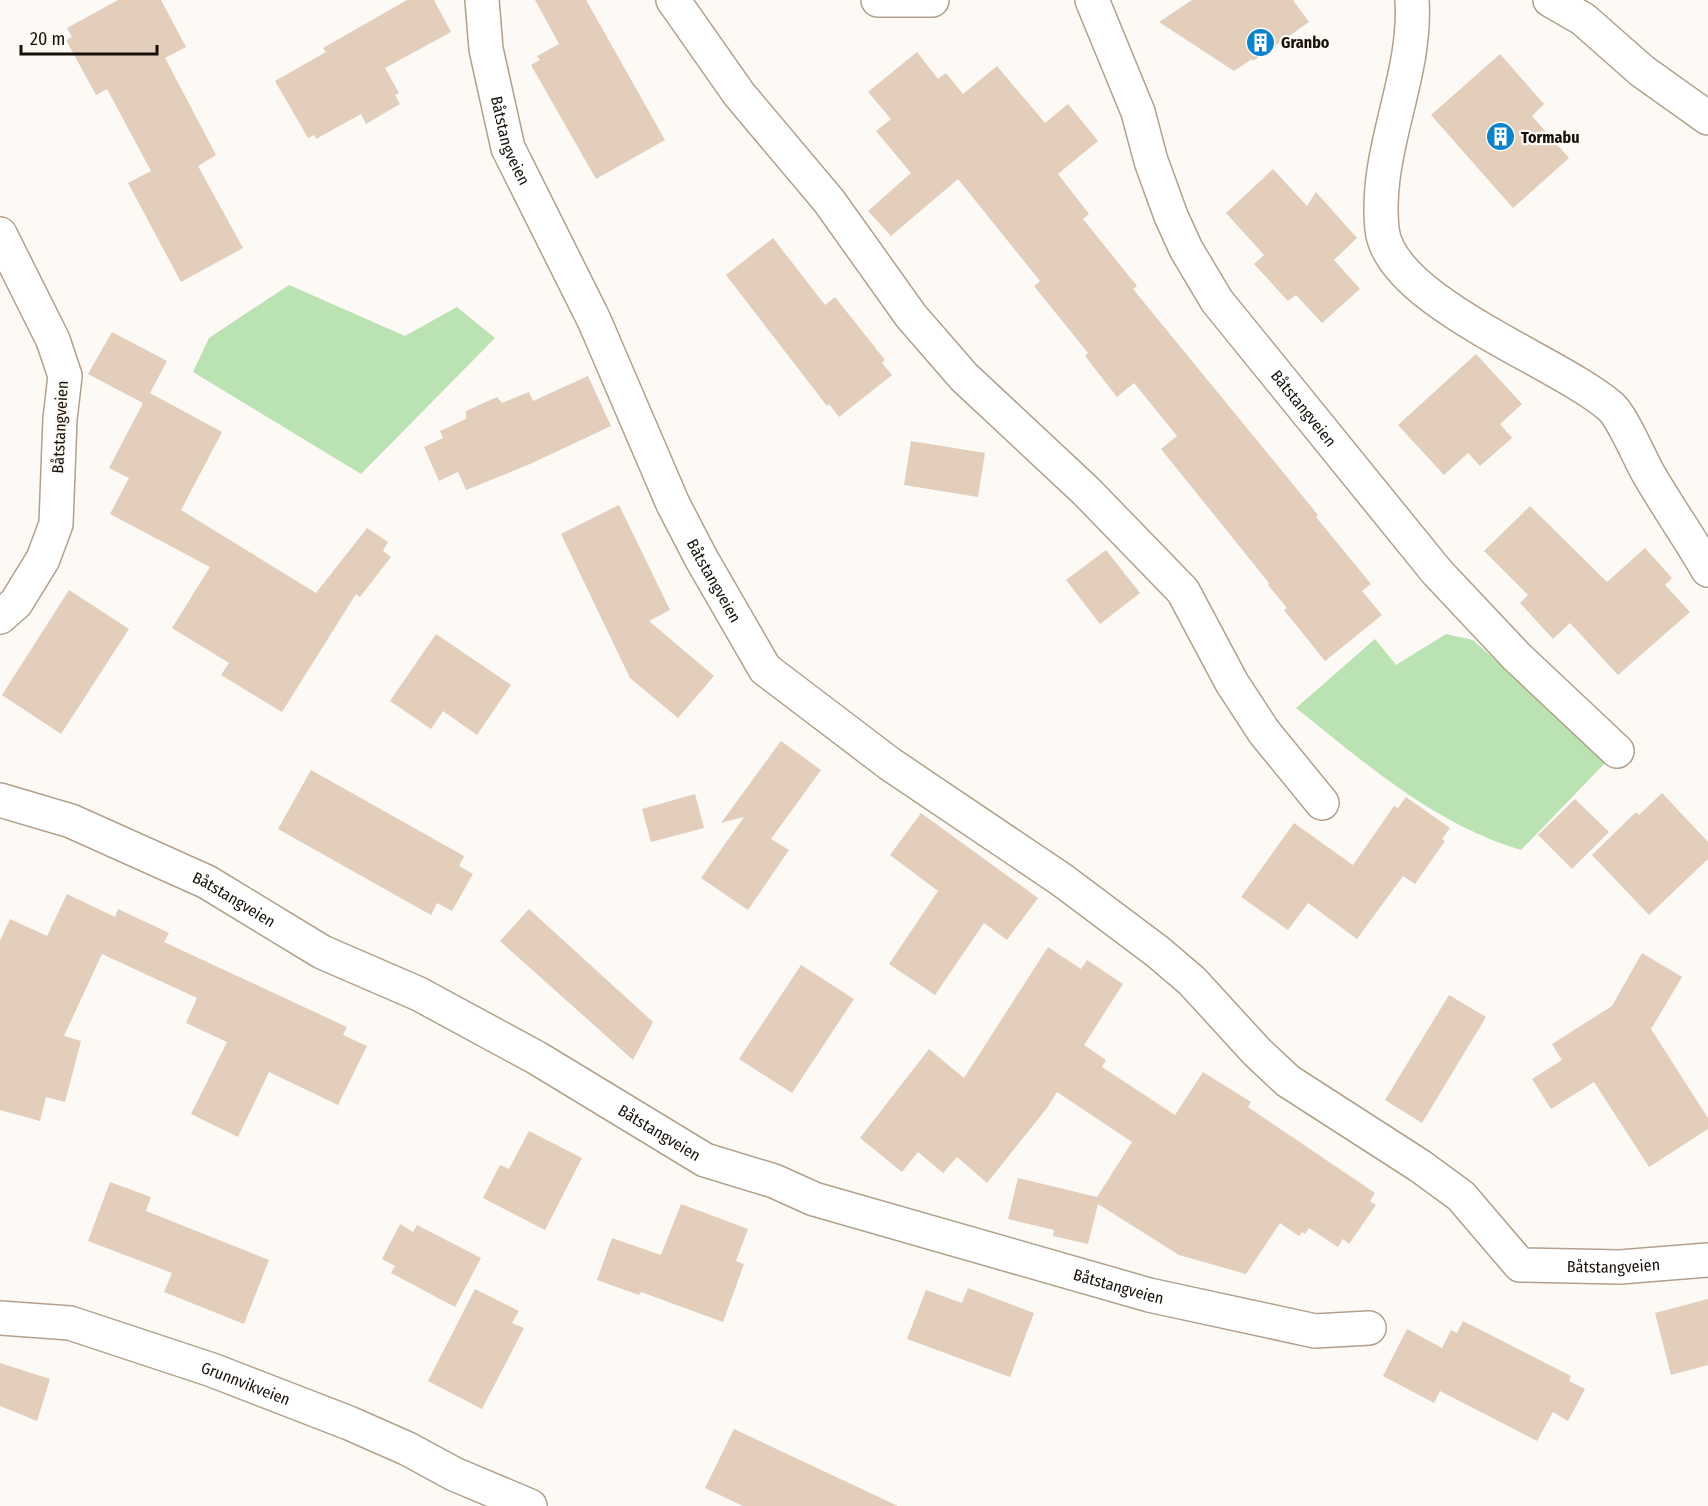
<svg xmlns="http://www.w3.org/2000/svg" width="1708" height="1506" font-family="'Fira Sans Condensed',sans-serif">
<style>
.green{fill:#bae2b3}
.building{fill:#e3cebb}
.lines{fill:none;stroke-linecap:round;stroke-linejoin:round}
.minor-casing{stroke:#b2a08c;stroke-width:36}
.minor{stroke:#fff;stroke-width:33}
.labels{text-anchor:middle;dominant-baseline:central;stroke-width:4.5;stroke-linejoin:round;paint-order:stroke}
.poi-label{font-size:16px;font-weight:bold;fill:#17110a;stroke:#fdf9f5;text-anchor:start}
.street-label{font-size:16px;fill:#17110a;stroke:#fdf9f5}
</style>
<rect width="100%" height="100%" fill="#fdf9f5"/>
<g class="green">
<path d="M 289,285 L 405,336 L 457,307 L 495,338 L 361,474 L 193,372 L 209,338 Z"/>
<path d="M 1446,634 L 1473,640 L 1607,761 L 1521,850 C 1434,824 1365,763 1296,708 L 1375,639 L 1396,665 Z"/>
</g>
<g class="building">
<path d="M 118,0 L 161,0 L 186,47 L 165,58 L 216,155 L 198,166 L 243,248 L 181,282 L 128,183 L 151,171 L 107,89 L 96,95 L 66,40 L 72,37 L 67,28 Z"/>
<path d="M 407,0 L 434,0 L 451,32 L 385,68 L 399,93 L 395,95 L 400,104 L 366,124 L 361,114 L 316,139 L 315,135 L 308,138 L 275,81 L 326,52 L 323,48 Z"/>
<path d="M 535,0 L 586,0 L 665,140 L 596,179 L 531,65 L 540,60 L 537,56 L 559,44 Z"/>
<path d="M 1192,0 L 1293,0 L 1309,22 L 1253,61 L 1252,59 L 1234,71 L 1159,22 Z"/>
<path d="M 917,52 L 938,79 L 946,73 L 963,94 L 997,66 L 1045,123 L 1068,104 L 1098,141 L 1058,174 L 1089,214 L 1083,219 L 1137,286 L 1133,289 L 1318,515 L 1316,517 L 1371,584 L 1362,591 L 1382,615 L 1325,661 L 1284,610 L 1287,608 L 1268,585 L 1269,583 L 1161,449 L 1177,436 L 1134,383 L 1117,397 L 1085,356 L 1088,353 L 1034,286 L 1040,281 L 958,179 L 891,236 L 868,211 L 911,173 L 876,131 L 891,119 L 868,92 Z"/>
<path d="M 1500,54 L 1544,104 L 1532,116 L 1569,158 L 1513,208 L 1431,115 Z"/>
<path d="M 1273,169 L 1307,206 L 1316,192 L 1357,238 L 1334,260 L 1360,289 L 1322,323 L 1296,295 L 1288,301 L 1254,264 L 1264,255 L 1226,213 Z"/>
<path d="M 773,238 L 825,305 L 835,297 L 885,360 L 882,363 L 892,375 L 839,417 L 829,404 L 827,406 L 726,275 Z"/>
<path d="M 112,332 L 167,361 L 150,393 L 222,432 L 181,510 L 316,593 L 367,528 L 388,542 L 383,551 L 391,557 L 360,597 L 356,594 L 282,712 L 221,675 L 229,663 L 172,628 L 210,567 L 110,514 L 129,478 L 109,468 L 143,403 L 88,374 Z"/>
<path d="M 1476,354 L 1522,404 L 1500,424 L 1512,438 L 1480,466 L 1468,453 L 1444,475 L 1398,425 Z"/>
<path d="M 588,376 L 611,426 L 530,464 L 466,490 L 458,472 L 439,481 L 424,447 L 443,438 L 440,431 L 466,419 L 466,411 L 497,397 L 502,403 L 529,392 L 533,401 Z"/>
<path d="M 911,441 L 985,453 L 978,497 L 904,485 Z"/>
<path d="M 619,505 L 670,610 L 649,621 L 714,676 L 678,718 L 630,678 L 561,534 Z"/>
<path d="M 1530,506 L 1607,582 L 1645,548 L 1672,578 L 1665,585 L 1690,612 L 1618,675 L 1570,623 L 1553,639 L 1520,603 L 1528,595 L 1484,551 Z"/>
<path d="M 1106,550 L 1140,593 L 1100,624 L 1066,580 Z"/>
<path d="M 69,590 L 129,629 L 61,734 L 2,695 Z"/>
<path d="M 436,634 L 511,685 L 477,735 L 443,711 L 431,729 L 390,701 Z"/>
<path d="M 781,741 L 821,770 L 771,839 L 789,850 L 748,910 L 701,878 L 744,817 L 721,823 Z"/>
<path d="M 311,770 L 464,856 L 459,866 L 473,874 L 452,911 L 437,903 L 431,915 L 278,829 Z"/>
<path d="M 1662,793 L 1708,842 L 1708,859 L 1649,915 L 1592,855 L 1636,812 L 1639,815 Z"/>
<path d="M 695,794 L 704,828 L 651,842 L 642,809 Z"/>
<path d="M 1406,797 L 1450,828 L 1442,839 L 1445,841 L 1415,884 L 1403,876 L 1357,939 L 1308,903 L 1288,930 L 1241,897 L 1294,823 L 1353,865 L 1394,806 L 1398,808 Z"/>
<path d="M 1575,799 L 1609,832 L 1572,869 L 1538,835 Z"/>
<path d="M 921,813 L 1038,898 L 1007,940 L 984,923 L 935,995 L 889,964 L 938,891 L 890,855 Z"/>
<path d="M 67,894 L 115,917 L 118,909 L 169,933 L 164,942 L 347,1027 L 343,1035 L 367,1046 L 338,1105 L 269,1072 L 238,1137 L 191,1114 L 227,1042 L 186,1023 L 197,998 L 102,954 L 64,1036 L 81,1041 L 65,1102 L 46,1097 L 40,1121 L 0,1110 L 0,941 L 10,919 L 47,936 Z"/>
<path d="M 529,909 L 653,1022 L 633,1060 L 500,941 Z"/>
<path d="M 1048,947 L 1081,969 L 1087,960 L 1123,984 L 1084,1045 L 1106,1060 L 1102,1067 L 1175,1115 L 1203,1072 L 1251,1102 L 1248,1107 L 1375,1193 L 1370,1201 L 1376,1205 L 1349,1244 L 1343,1239 L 1338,1247 L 1309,1228 L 1305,1234 L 1302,1232 L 1299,1236 L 1280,1223 L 1246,1274 L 1179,1255 L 1098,1204 L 1088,1244 L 1053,1236 L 1054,1230 L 1008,1219 L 1018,1178 L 1097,1197 L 1132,1142 L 1057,1092 L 1047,1108 L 987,1183 L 957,1157 L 943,1173 L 918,1152 L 902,1172 L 860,1138 L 929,1049 L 964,1078 Z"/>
<path d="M 1642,953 L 1682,977 L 1651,1029 L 1708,1118 L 1708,1129 L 1649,1167 L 1594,1082 L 1551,1109 L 1532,1079 L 1562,1060 L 1552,1044 L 1612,1006 Z"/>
<path d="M 801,965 L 854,999 L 792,1093 L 739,1059 Z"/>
<path d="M 1449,995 L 1486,1017 L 1422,1123 L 1385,1100 Z"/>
<path d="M 529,1131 L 582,1158 L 545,1230 L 483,1198 L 500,1165 L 509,1169 Z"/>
<path d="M 110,1182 L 151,1197 L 146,1211 L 269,1260 L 244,1324 L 164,1292 L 172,1273 L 88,1241 Z"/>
<path d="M 681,1204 L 748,1229 L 736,1261 L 744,1264 L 723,1322 L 641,1292 L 639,1295 L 597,1280 L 612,1238 L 661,1255 Z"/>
<path d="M 400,1224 L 413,1232 L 417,1225 L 481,1258 L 455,1307 L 391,1273 L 395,1266 L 382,1259 Z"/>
<path d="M 968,1288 L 1034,1313 L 1010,1377 L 907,1339 L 926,1290 L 962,1303 Z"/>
<path d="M 475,1289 L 519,1311 L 512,1323 L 524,1328 L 482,1409 L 428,1381 Z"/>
<path d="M 1708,1299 L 1708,1365 L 1671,1375 L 1655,1313 Z"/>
<path d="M 1463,1321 L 1571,1376 L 1569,1381 L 1585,1389 L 1568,1421 L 1553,1412 L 1537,1441 L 1440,1391 L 1434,1403 L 1383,1376 L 1407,1329 L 1442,1348 L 1451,1330 L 1457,1333 Z"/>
<path d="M 0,1363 L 50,1379 L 37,1421 L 0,1406 Z"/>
<path d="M 734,1429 L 898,1506 L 743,1506 L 705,1488 Z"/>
</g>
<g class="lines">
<defs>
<g id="minor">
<path id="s1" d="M 482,0 L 486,49 L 508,148 L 594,320 L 673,504 L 701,558 L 765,669 L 890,764 L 1062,880 L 1158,952 L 1192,981 L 1257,1052 L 1288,1081 L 1420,1166 L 1461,1196 L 1520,1265 L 1620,1267 L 1708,1260"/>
<path d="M 673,0 L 739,94 L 829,201 L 911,316 L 964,377 L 1086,491 L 1183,591 L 1232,683 L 1264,732 L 1322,803"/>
<path d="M 878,0 L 932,0"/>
<path id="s2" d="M 1092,0 L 1138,112 L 1151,161 L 1171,216 L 1186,249 L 1217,301 L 1437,572 L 1516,656 L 1617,751"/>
<path d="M 1412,0 C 1417,78 1374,150 1382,229 C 1389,301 1556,360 1610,406 C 1622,416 1639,457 1648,473 C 1667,506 1689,537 1708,570"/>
<path d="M 1550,0 L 1583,19 L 1642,71 L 1708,118"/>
<path d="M 0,234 L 53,340 L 65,376 L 60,419 L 56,524 L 43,559 L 16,603 L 0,617"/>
<path id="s3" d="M 0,800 L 71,821 L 207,882 L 322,952 L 419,994 L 537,1058 L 705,1160 L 774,1181 L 814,1199 L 1149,1295 L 1315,1331 L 1369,1328"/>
<path id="s4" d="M 0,1318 L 70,1323 L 212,1370 L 349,1423 L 408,1449 L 454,1474 L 530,1506"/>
</g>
</defs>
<use href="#minor" class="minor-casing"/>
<use href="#minor" class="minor"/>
</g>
<defs>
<symbol id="building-disc" viewBox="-11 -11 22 22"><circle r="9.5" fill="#0983cb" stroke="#fdf9f5"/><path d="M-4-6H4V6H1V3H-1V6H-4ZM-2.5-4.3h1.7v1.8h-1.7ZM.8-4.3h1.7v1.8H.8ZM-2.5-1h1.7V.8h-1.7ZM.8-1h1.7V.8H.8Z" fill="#fff"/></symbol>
</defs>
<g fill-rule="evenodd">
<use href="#building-disc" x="1244" y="26" width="33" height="33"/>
<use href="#building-disc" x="1484" y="120" width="33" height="33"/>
</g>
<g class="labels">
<g class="poi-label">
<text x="1281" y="42">Granbo</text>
<text x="1521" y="137">Tormabu</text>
</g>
<g class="street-label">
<text stroke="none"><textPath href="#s1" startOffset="144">Båtstangveien</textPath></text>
<text stroke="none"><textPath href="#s2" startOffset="465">Båtstangveien</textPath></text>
<text transform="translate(60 427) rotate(-87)">Båtstangveien</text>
<text stroke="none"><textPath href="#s1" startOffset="630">Båtstangveien</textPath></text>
<text stroke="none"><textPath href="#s3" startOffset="255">Båtstangveien</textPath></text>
<text stroke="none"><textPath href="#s3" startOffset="741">Båtstangveien</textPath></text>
<text stroke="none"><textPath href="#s1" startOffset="1792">Båtstangveien</textPath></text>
<text stroke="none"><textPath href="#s3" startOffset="1227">Båtstangveien</textPath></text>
<text stroke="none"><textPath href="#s4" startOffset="256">Grunnvikveien</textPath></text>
</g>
</g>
<path d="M21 45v9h136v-9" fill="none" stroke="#17110a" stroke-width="3"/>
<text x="30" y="45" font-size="18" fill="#17110a" stroke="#fdf9f5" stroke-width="4.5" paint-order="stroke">20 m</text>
</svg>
